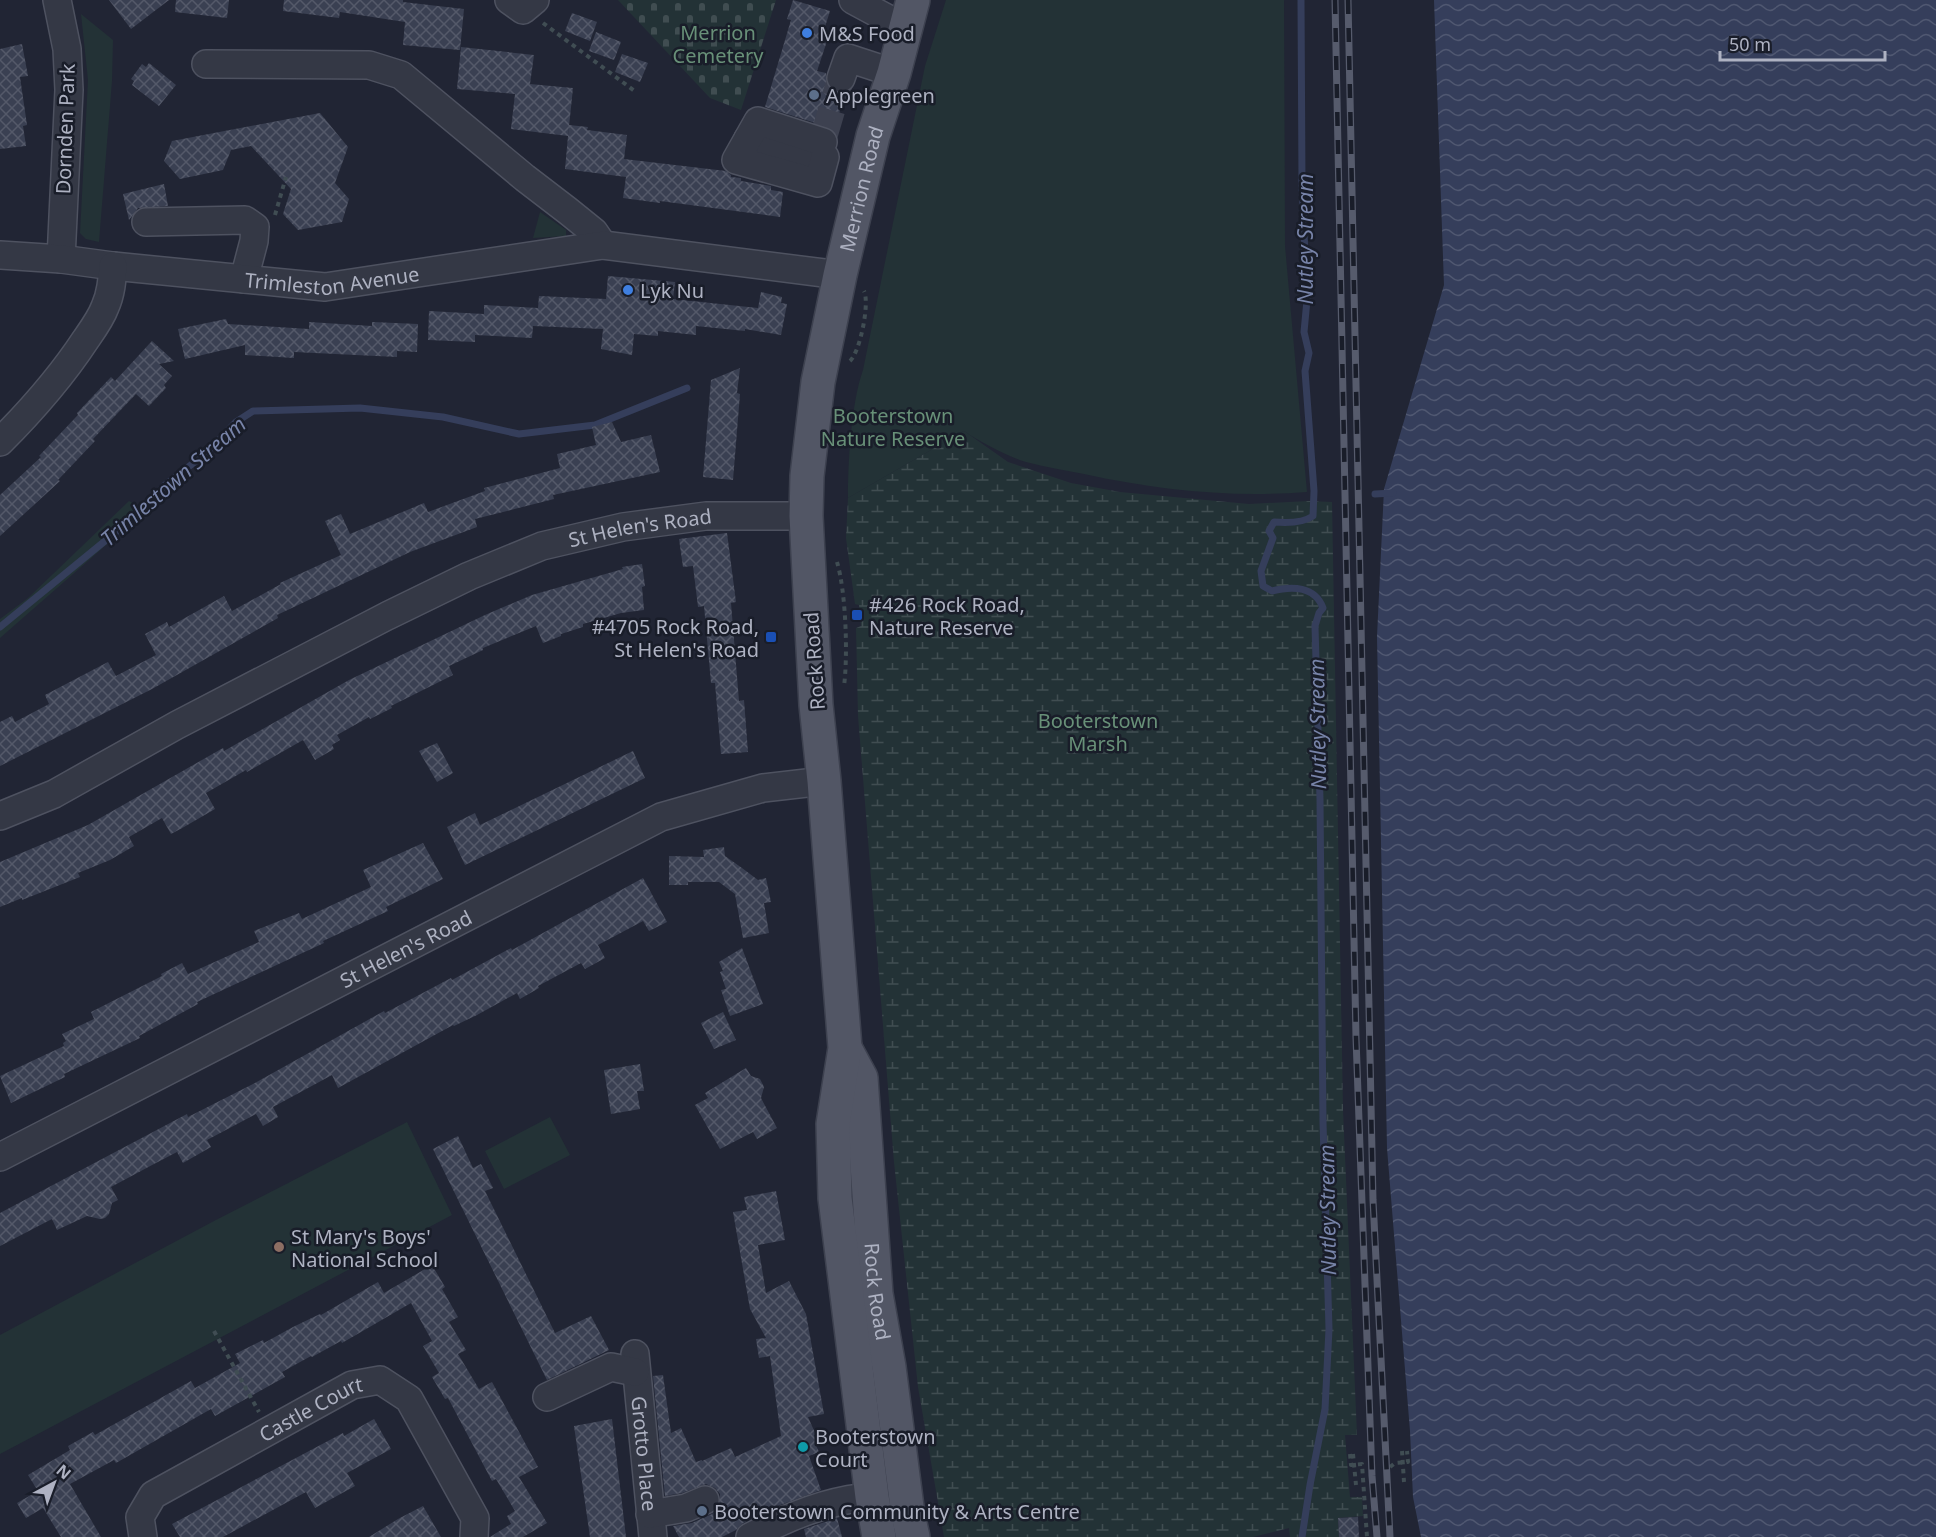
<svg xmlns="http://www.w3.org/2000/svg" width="1936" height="1537" font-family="'Noto Sans',sans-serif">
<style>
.green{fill:#233236}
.wetland{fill:url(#wetland-marsh)}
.cemetery{fill:url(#cemetery-stones)}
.water{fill:url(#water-waves)}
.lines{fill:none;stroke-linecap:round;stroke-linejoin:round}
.stream{stroke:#353e5b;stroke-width:7}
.building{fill:url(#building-cross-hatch)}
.minor-tunnel{stroke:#3d4150;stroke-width:27;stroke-dasharray:27 14;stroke-linecap:butt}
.minor-casing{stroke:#4e5260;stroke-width:30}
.major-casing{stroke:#3d414f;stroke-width:36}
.path{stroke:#404d53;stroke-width:4;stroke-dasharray:4.5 4.5;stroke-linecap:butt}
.minor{stroke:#343845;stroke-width:27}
.major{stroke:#525665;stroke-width:33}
.rail-casing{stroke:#565b6c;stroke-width:7}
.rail{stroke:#191d29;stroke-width:4.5;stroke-dasharray:14;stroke-linecap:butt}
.path-bridge{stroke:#404d53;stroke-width:4;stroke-dasharray:4.5 4.5;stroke-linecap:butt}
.shop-dot{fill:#3f7fe0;stroke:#191d29;stroke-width:2}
.service-dot{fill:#5c6f8a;stroke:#191d29;stroke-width:2}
.transit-dot{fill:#1a4fb4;stroke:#191d29;stroke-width:2}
.education-dot{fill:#8d6e63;stroke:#191d29;stroke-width:2}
.culture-dot{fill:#0f9aa8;stroke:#191d29;stroke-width:2}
.labels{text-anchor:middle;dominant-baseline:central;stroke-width:5;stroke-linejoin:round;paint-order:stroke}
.park-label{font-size:20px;fill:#689078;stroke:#191d29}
.poi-label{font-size:20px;fill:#aeb2c2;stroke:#191d29;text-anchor:start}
.street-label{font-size:20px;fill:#aeb2c2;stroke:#191d29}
.water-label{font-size:21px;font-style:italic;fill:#7884a9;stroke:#191d29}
</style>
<defs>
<pattern id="wetland-marsh" width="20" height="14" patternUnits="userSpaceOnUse" patternTransform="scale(1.5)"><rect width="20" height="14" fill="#233236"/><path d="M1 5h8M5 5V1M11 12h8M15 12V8" fill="none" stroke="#404d51"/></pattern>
<pattern id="cemetery-stones" width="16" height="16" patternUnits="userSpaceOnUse" patternTransform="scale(1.5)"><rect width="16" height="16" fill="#233236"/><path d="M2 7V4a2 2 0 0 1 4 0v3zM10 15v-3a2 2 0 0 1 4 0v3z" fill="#404d51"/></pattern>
<pattern id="water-waves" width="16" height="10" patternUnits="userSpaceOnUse" patternTransform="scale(1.5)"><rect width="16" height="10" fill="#353e5b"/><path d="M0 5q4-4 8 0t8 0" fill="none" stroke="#505871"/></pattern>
<pattern id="building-cross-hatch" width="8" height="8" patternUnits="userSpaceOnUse" patternTransform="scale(1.5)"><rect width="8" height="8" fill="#3a4052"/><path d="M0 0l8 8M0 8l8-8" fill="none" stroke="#545969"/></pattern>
</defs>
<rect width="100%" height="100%" fill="#212534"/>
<g class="green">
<path d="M 946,0 L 1284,0 L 1285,246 L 1307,492 C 1232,498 1157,490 1084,474 C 1065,470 1045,467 1026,462 C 1007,456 980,442 964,431 L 848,498 C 848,462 851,404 863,370 L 925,66 Z"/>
<path d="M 81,14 L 113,40 L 112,81 L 99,242 L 86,239 L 80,233 L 88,80 Z"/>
<path d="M 540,212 L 566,230 L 566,236 L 533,238 Z"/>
<path d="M 129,501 L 146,510 L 0,638 L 0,619 L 28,598 Z"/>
<path d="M 550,1117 L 570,1155 L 504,1189 L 485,1151 Z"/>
<path d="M 407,1122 L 452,1215 L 0,1454 L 0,1335 L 214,1221 Z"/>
</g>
<path class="wetland" d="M 964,431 L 1008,462 L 1071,483 L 1120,492 L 1249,504 L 1309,501 L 1332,502 L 1343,1110 L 1357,1435 L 1345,1435 L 1350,1497 L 1362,1497 L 1363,1516 L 1338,1518 L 1339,1537 L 1290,1537 L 1289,1528 L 1253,1537 L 944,1537 L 918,1387 L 894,1162 L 858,716 L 856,628 L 861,626 L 859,605 L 855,604 L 846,538 L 848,498 Z"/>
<path class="cemetery" d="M 618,0 L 776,0 L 741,110 L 710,98 Z"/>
<path class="water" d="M 1434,0 L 1936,0 L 1936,1537 L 1421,1537 L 1413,1497 L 1410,1431 L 1387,1148 L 1377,637 L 1384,489 L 1444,285 Z"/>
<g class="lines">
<g class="stream">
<path d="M 1301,0 L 1302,186 L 1307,300 L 1304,332 L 1309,353 L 1305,371 L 1314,491 L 1313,516 C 1303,523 1286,523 1274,522 L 1269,531 L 1273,538 L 1261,571 L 1263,586 L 1272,591 C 1292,586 1315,586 1323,608 L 1319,613 L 1315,626 L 1320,799 L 1323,1122 L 1329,1329 L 1325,1409 L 1310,1485 L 1302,1537"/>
<path d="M 1375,494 L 1393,493"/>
<path d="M 0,627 L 133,518 L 165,485 L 209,451 L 236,422 L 253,411 L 360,408 L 443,417 L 519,434 L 595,425 L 687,388"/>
</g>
</g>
<g class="building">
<path d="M 109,0 L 169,0 L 131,29 Z"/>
<path d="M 176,0 L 229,0 L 227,18 L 175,12 Z"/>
<path d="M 284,0 L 403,0 L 403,2 L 464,9 L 460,50 L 403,45 L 405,22 L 340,12 L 339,18 L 283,11 Z"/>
<path d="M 793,0 L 830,11 L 824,30 L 830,32 L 817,71 L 826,73 L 826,81 L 830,89 L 836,93 L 845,93 L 834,131 L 828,127 L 765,107 L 791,20 L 787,19 Z"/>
<path d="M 572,13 L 597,22 L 590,41 L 565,31 Z"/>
<path d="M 596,32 L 621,42 L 614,60 L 589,51 Z"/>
<path d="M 22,44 L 28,76 L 20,77 L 27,125 L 23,126 L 26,146 L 0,149 L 0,49 Z"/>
<path d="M 461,47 L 534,55 L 530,84 L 573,88 L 568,136 L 511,129 L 515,94 L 457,89 Z"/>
<path d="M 622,54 L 648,63 L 640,82 L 615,72 Z"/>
<path d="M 149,63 L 176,85 L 159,106 L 132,85 L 134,81 L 131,79 L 142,64 L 146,67 Z"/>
<path d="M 320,113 L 348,147 L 335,183 L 349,199 L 342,222 L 298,230 L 283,214 L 291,189 L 251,146 L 231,150 L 223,170 L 180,179 L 164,161 L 172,141 Z"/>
<path d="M 569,125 L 588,127 L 587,130 L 627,135 L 624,159 L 726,171 L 731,175 L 731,177 L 741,178 L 741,181 L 771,186 L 771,190 L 783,192 L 780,217 L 660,201 L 660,203 L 623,198 L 626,177 L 565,169 Z"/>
<path d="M 164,184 L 168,206 L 138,208 L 129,220 L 123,194 Z"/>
<path d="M 608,276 L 675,282 L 673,299 L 758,308 L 761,292 L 782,297 L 781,303 L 787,304 L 781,335 L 745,329 L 745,331 L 696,326 L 696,335 L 658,331 L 658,336 L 634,334 L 632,355 L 601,349 L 603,329 L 533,326 L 532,338 L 475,335 L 475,342 L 428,340 L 429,311 L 484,314 L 484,305 L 538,308 L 539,296 L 606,299 Z"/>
<path d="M 226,319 L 228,324 L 309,329 L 309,322 L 372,326 L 372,322 L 418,324 L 417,352 L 397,351 L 397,357 L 294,352 L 294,358 L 245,355 L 245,345 L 185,359 L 178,329 Z"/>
<path d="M 152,341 L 174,361 L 159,364 L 172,376 L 164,385 L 166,388 L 149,406 L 136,394 L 93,439 L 95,441 L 58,480 L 60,481 L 0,536 L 0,495 L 41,457 L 39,456 L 78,415 L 77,413 L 111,377 L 115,381 Z"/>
<path d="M 740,368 L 737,393 L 740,394 L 733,480 L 703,477 L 711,380 Z"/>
<path d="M 612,422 L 621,442 L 651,435 L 660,472 L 553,495 L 554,499 L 475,519 L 477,527 L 410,552 L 277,615 L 278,618 L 152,689 L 0,766 L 0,722 L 12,716 L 15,722 L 49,704 L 45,695 L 108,662 L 116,676 L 156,655 L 145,634 L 167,622 L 169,627 L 224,596 L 232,611 L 281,584 L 280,583 L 341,555 L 325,521 L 341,514 L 350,534 L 424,503 L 428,512 L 485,491 L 484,488 L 560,468 L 557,454 L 596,445 L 592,427 Z"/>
<path d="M 727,533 L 736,602 L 731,603 L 739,701 L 744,700 L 748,752 L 721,754 L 715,683 L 711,683 L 704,606 L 698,607 L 693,566 L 683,567 L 679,539 Z"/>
<path d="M 642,564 L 645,586 L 642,587 L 644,610 L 621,613 L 583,624 L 583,627 L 561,634 L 561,636 L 543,643 L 536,626 L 483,648 L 483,650 L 449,666 L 453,675 L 391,706 L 392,708 L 370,719 L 369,717 L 337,735 L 340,740 L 332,745 L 334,749 L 315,760 L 303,740 L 247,772 L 246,770 L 206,793 L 215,809 L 184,827 L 171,834 L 162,818 L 129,837 L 134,846 L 110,860 L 78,873 L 80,877 L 22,900 L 22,898 L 0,907 L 0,862 L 88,825 L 223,748 L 224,751 L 349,680 L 485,615 L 532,595 L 623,569 L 622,567 Z"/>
<path d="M 437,743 L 453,773 L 437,782 L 419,751 Z"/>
<path d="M 633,751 L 645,778 L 465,865 L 447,827 L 475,813 L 480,825 Z"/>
<path d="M 423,843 L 443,879 L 386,907 L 388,911 L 323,941 L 324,943 L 197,1002 L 198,1004 L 139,1036 L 140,1038 L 64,1074 L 65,1077 L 11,1103 L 0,1076 L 64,1046 L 63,1043 L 66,1041 L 62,1034 L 94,1019 L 91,1012 L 162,976 L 161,974 L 182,963 L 188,974 L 259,942 L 254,931 L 299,913 L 302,919 L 371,887 L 363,870 Z"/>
<path d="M 724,847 L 725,856 L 742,868 L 758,880 L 766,878 L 771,902 L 764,903 L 769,933 L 743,938 L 735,894 L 719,882 L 688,882 L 688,885 L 669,885 L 669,856 L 704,857 L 703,850 Z"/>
<path d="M 643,878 L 667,922 L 649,931 L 643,921 L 598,945 L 605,958 L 585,969 L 581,963 L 538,986 L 539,988 L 520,999 L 517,993 L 477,1015 L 454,1026 L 453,1025 L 338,1088 L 332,1075 L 273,1107 L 278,1117 L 263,1126 L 256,1114 L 207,1140 L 211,1147 L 183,1163 L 177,1152 L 154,1164 L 111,1187 L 118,1200 L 112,1203 L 109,1214 L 105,1218 L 100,1219 L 87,1216 L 57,1230 L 52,1219 L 0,1246 L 0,1213 L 187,1114 L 188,1117 L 253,1084 L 384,1011 L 385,1013 L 451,978 L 452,980 L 511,948 L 512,950 Z"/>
<path d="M 742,948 L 763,1004 L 730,1016 L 721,990 L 726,989 L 720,972 L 723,971 L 719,962 Z"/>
<path d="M 723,1012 L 736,1040 L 714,1049 L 701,1023 Z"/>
<path d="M 640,1064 L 644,1091 L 637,1091 L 640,1109 L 611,1114 L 604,1070 Z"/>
<path d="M 746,1068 L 751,1076 L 760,1079 L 764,1087 L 761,1098 L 777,1128 L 757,1139 L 753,1132 L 720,1149 L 695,1105 L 708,1098 L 705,1093 Z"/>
<path d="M 458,1136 L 473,1168 L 481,1164 L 493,1188 L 485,1191 L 555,1333 L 591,1316 L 609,1350 L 547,1380 L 433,1149 Z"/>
<path d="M 776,1191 L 785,1240 L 758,1245 L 766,1293 L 789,1281 L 806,1314 L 824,1414 L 808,1417 L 816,1435 L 814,1435 L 817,1442 L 815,1443 L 819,1452 L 809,1456 L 821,1490 L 772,1508 L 743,1523 L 736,1530 L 722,1537 L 679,1537 L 673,1526 L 692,1523 L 712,1514 L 717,1510 L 720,1503 L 720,1494 L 715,1488 L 706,1484 L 682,1493 L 665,1496 L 653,1376 L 663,1375 L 671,1433 L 681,1428 L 696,1462 L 702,1460 L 702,1461 L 731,1448 L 735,1457 L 781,1436 L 770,1356 L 759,1358 L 756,1339 L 766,1338 L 750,1309 L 733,1212 L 747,1210 L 744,1197 Z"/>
<path d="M 432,1265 L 445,1287 L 442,1289 L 458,1317 L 449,1322 L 466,1350 L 458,1354 L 479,1389 L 492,1382 L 538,1467 L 519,1477 L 547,1523 L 523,1537 L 490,1537 L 511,1524 L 507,1516 L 515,1511 L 496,1479 L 492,1481 L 448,1398 L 445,1399 L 432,1377 L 439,1373 L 423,1346 L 432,1341 L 411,1303 L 342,1343 L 341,1341 L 312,1357 L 311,1356 L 282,1372 L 285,1377 L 215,1416 L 211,1409 L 116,1463 L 114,1460 L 70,1484 L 101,1537 L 61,1537 L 43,1508 L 26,1518 L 17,1503 L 38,1491 L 28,1475 L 70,1450 L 68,1446 L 93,1432 L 95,1435 L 191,1381 L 195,1388 L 240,1363 L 235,1354 L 263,1340 L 264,1343 L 293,1327 L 320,1314 L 321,1315 L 378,1282 L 384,1293 Z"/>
<path d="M 374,1419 L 391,1449 L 347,1473 L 355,1486 L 315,1508 L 306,1492 L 223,1537 L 180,1537 L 172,1524 L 343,1433 L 344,1436 Z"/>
<path d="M 612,1419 L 626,1537 L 590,1537 L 574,1426 Z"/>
<path d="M 423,1506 L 441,1537 L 369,1537 L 398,1519 Z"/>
<path d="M 1358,1517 L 1359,1537 L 1339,1537 L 1338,1518 Z"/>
<path d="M 837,1518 L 842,1537 L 806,1537 L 804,1529 Z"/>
</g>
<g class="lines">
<path class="minor-tunnel" d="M 824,136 L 841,78"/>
<defs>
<g id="minor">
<path d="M 57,0 L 67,49 L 69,90 L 61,259"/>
<path d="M 509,0 L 523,10 L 535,0"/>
<path d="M 853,0 L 905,28"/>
<path d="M 206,64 L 369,65 L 401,75 L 525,178 L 568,211 L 594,232 L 603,245"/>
<path d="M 841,78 L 848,58 L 894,73"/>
<path d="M 748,139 L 818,160 L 819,155"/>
<path d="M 823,142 L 758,121 L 736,160 L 818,183 L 825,157"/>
<path d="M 146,222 L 245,220 L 255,227 L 254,241 L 244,279"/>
<path id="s1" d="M 0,255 L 61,259 L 113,266 L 325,287 L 603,245 L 840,275"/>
<path d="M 0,442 C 32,410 61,377 86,339 C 93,329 101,318 105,307 C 111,294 112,280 113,266"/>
<path id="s2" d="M 0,816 L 54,794 L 177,725 L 387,616 L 469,576 L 542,546 L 623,527 L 706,516 L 806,516"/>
<path id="s3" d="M 0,1157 L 661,817 L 763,788 L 824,781"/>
<path id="s4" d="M 635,1354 L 653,1537"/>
<path d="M 547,1397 L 611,1367 L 635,1372"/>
<path d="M 650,1514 L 686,1508 L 705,1500"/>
<path id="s5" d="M 143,1537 L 140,1517 L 153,1495 L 352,1385 L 380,1380 L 409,1399 L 475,1518 L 474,1537"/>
<path d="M 750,1537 C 787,1517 830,1499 872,1497"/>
</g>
<g id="major">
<path id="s6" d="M 846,1050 L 861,1078 L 876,1294 L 889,1367 L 908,1515 L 913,1537"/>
<path id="s7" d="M 879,1537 L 872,1497 L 835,1198 L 833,1124 L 845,1048 L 824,781 L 816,705 L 806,516 L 807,476 L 818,382 L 840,275 L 873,136 L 894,73 L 913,0"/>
</g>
</defs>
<use href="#minor" class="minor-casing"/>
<use href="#major" class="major-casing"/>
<g class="path">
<path d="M 543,23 L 636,92"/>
<path d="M 275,215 L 286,177"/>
<path d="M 850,361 C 860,352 870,303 864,291"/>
<path d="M 837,562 C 846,592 848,656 844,686"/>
<path d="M 214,1331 L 259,1412"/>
<path d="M 1350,1454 L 1351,1465 L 1362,1464 L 1367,1537"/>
<path d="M 1390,1467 L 1395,1463 L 1408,1462 L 1407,1451"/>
</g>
<use href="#minor" class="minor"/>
<use href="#major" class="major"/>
<defs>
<g id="rail">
<path d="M 1335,0 L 1356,1038 L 1372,1476 L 1377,1537"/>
<path d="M 1348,0 L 1373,1200 L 1390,1537"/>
</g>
</defs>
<use href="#rail" class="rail-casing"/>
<use href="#rail" class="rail"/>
<g class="path-bridge">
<path d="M 1402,1451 L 1404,1482"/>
<path d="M 1353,1454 L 1356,1485"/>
</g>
</g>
<g class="shop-dot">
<circle cx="807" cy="33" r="6"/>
<circle cx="628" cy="290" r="6"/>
</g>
<g class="service-dot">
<circle cx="814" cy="95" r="6"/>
<circle cx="702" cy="1511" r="6"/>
</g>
<g class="transit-dot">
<rect x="851" y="609" width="12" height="12" rx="3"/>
<rect x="765" y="631" width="12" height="12" rx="3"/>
</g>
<circle class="education-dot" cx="279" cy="1247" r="6"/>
<circle class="culture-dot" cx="803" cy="1447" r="6"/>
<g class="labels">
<g class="park-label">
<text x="718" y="32">Merrion<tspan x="718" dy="23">Cemetery</tspan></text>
<text x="893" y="415">Booterstown<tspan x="893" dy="23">Nature Reserve</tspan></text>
<text x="1098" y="720">Booterstown<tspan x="1098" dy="23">Marsh</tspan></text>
</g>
<g class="poi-label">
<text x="819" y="33">M&amp;S Food</text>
<text x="826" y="95">Applegreen</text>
<text x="640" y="290">Lyk Nu</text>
<text x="869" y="604">#426 Rock Road,<tspan x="869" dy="23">Nature Reserve</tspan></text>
<text x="759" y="626" text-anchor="end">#4705 Rock Road,<tspan x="759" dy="23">St Helen's Road</tspan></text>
<text x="291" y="1236">St Mary's Boys'<tspan x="291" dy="23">National School</tspan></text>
<text x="815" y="1436">Booterstown<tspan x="815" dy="23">Court</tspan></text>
<text x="714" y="1511">Booterstown Community &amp; Arts Centre</text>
</g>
<g class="street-label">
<text transform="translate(65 129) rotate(-88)">Dornden Park</text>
<text stroke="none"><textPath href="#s7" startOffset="1359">Merrion Road</textPath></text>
<text stroke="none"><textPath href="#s1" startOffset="334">Trimleston Avenue</textPath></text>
<text stroke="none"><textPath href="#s2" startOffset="706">St Helen's Road</textPath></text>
<text transform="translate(814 661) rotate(-94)">Rock Road</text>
<text stroke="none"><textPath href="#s3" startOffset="456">St Helen's Road</textPath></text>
<text stroke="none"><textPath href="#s6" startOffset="246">Rock Road</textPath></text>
<text stroke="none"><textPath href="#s5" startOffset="226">Castle Court</textPath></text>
<text stroke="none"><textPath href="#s4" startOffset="100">Grotto Place</textPath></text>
</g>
<g class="water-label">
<text transform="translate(1305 239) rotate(-90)">Nutley Stream</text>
<text transform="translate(173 481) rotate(-41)">Trimlestown Stream</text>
<text transform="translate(1317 724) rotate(-91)">Nutley Stream</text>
<text transform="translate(1327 1210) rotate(-91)">Nutley Stream</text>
</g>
</g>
<g transform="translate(54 1483) rotate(41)" stroke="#191d29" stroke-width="4.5" paint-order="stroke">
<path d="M0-4.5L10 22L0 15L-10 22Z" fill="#aeb2c2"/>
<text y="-9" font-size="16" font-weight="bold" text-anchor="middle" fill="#aeb2c2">N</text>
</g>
<path d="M1720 51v9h165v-9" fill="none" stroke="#aeb2c2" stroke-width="3"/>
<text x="1729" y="51" font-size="18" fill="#aeb2c2" stroke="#191d29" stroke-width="4.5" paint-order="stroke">50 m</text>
</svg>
